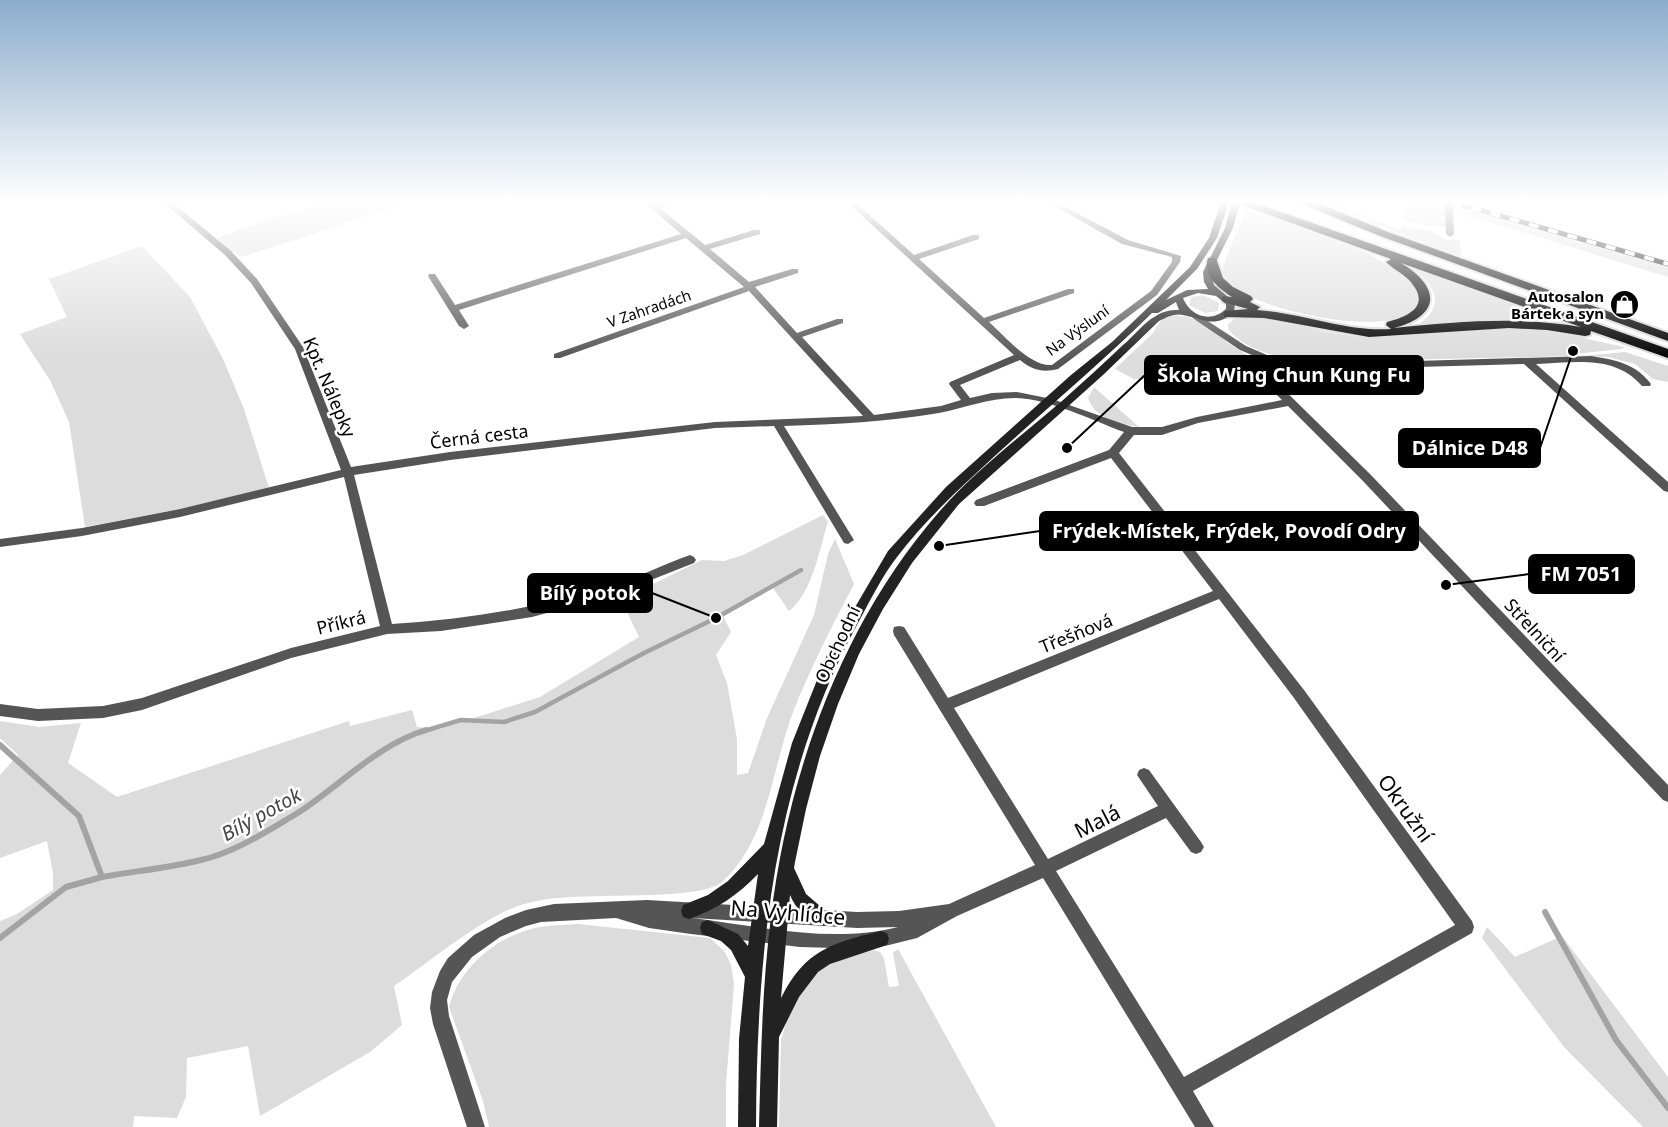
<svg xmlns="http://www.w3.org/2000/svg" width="1668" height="1127" font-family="'Noto Sans',sans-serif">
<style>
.green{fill:#dcdcdc}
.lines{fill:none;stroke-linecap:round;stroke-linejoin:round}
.stream-far1{stroke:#a3a3a3;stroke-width:4.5}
.stream{stroke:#a3a3a3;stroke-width:6}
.trunk-casing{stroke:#dbdbdb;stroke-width:4}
.minor{fill:#555;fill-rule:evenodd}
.secondary{fill:#222;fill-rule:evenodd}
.trunk{fill:#000;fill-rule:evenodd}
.rail-casing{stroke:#000;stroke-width:5}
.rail{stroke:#fff;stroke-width:4;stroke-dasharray:10;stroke-linecap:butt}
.labels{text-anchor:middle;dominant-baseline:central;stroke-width:5;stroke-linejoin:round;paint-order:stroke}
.far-poi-label{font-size:15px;font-weight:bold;fill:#000;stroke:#fff;text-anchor:end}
.far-street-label{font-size:15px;fill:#000;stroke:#fff}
.street-label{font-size:18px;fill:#000;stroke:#fff}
.water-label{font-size:20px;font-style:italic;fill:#444;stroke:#fff}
.near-street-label{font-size:21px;fill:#000;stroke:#fff}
.leader{fill:none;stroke:#000;stroke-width:2}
.callout-dot{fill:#000;stroke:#fff;stroke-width:2}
.callout{fill:#000;stroke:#000;stroke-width:2}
.callout-label{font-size:20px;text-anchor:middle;font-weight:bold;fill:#fff}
</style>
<rect width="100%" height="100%" fill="#fff"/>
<g class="green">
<path d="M 321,202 L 410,202 L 242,257 L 228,249 L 216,238 Z"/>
<path d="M 1323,202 L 1331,202 L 1402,230 L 1402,226 L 1431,231 L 1446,240 L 1460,240 L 1461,256 L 1388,229 Z"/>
<path d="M 1407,202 L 1444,203 L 1447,206 L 1448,226 L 1430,226 L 1403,221 L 1403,212 Z"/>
<path d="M 1454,206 L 1668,267 L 1668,277 L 1480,219 L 1478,220 L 1455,212 Z"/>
<path d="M 1245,209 C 1279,221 1411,258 1417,294 C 1426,349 1241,311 1223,277 C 1218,267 1243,225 1245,209 Z"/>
<path d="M 142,246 L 190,297 L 223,359 L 244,409 L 269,488 L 184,508 L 85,527 L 69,422 L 51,382 L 20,334 L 67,317 L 49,279 Z"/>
<path d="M 1409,265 L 1580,327 L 1518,319 L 1416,326 C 1449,305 1434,284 1409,265 Z"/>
<path d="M 1203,295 L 1219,303 L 1218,311 L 1205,313 L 1189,305 L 1191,297 Z"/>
<path d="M 1175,315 L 1189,317 L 1208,326 L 1228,343 L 1252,358 L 1259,374 L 1175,378 L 1169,373 L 1167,378 L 1134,379 L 1115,369 L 1152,334 L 1162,319 Z"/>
<path d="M 1239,315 L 1277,318 L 1321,331 L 1358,337 L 1400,336 L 1502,328 L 1556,332 L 1624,347 L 1622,349 L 1574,354 L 1576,356 L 1309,362 C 1281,358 1247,352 1228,329 L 1228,324 Z"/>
<path d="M 1625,352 L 1668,366 L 1668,382 L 1653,379 L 1635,364 L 1608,357 L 1582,356 Z"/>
<path d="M 1094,387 L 1139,427 C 1120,424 1094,418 1088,398 Z"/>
<path d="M 823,515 L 828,522 C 819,550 813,592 789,611 L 773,588 L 723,616 L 731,632 L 716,655 L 727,683 L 737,739 L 737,775 L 748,773 L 767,718 L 814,615 L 828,554 L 835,539 L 854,584 C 833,624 812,665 795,707 C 772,763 770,839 722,882 C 705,897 630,895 606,896 C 579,897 551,896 524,904 C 485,915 430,962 394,986 L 402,1025 L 370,1052 L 260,1116 L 248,1046 L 187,1058 L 186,1097 L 177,1118 L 134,1116 L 133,1127 L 0,1127 L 0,921 L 17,914 L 53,890 L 53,873 L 47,841 L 0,858 L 0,775 L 18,755 L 0,738 L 0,721 L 40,727 L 81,723 L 68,763 L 117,797 L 349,721 L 350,726 L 412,710 L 417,727 L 440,729 L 540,697 L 639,637 L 619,595 L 655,583 L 702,560 L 724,561 L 743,555 Z"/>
<path d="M 578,924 L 710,938 L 725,952 L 731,965 L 734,984 L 726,1084 L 726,1127 L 489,1127 L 483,1101 L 449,1007 C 459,967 499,934 540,927 C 552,925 565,925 578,924 Z"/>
<path d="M 1487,927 L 1515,957 L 1562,936 L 1668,1077 L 1668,1127 L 1643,1127 L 1564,1047 L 1482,938 Z"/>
<path d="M 898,949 L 996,1127 L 779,1127 L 781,1040 L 788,1016 L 809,976 L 837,959 L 874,950 L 880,952 L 884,959 L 889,987 L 899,986 L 893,953 Z"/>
</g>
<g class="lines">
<path class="stream-far1" d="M 421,732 L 461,720 L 504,722 L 535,712 L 644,653 L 716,618 L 801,570"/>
<g class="stream">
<path d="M 0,745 L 79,816 L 102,877 C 135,871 169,868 201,860 C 234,853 267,831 296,814 C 339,787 376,745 426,730"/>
<path d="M 1545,912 L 1616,1040 L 1668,1108"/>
<path d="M 0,938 L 66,887 L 102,877"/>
</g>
<defs>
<g id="trunk">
<path d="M 1241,202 L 1253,202 L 1668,349 L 1668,358 L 1591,331 L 1590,335 L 1585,336 L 1547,330 L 1509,328 L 1369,337 L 1264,318 L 1225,317 L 1223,314 L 1225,311 L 1248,309 L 1223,302 L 1221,299 L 1223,296 L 1232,297 C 1219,289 1202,275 1208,258 L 1216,258 L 1223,278 L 1233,287 L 1251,296 L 1253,299 L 1250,302 L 1260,307 L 1257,310 C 1303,313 1345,332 1391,329 L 1386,325 L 1387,322 C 1410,316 1432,305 1409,280 C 1402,273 1393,269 1386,262 L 1391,259 L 1242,205 ZM 1401,263 L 1581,327 C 1518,316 1457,322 1394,328 C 1441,316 1441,287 1401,263 Z"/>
<path d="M 1301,202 L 1315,202 L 1388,232 L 1668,333 L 1668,341 L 1380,236 L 1302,204 Z"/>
</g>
</defs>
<use href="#trunk" class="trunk-casing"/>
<g class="minor">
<path d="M 163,202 L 172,202 L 231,251 L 257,279 L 303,347 L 351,467 L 450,452 L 715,422 L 863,416 L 749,291 L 560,358 L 554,358 L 554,354 L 744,287 L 686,238 L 459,310 L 469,326 L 464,329 L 459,326 L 428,276 L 429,274 L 435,274 L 455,305 L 681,234 L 644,202 L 653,202 L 656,204 L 676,202 L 660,208 L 705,245 L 754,230 L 760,230 L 760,234 L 710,249 L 749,282 L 792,269 L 798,269 L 798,273 L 755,287 L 797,333 L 837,319 L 843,319 L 843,323 L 802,337 L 874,415 L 941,406 L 961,400 L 949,384 L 950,382 L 1014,355 L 847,202 L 855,202 L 914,255 L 973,235 L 979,235 L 979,239 L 919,259 L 984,318 L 1068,289 L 1074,289 L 1074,293 L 989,322 C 1005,336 1030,367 1052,365 L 1151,291 L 1172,262 L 1172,257 L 1122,244 L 1047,202 L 1056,202 L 1128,240 L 1181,256 L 1180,262 L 1157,295 L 1058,369 C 1043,373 1032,370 1020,360 L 960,385 L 970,398 L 992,393 L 1017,392 L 1052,399 L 1132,427 L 1162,427 L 1197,417 L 1282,400 C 1271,388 1251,376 1259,358 L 1240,350 L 1194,319 L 1192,317 L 1197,314 L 1246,346 L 1267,355 L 1298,362 L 1347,363 L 1591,356 C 1615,360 1635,363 1651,384 L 1650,386 L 1642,386 C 1614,354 1574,363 1536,364 L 1668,482 L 1668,492 L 1664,491 L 1524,364 L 1347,369 L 1298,368 L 1267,361 L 1265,366 L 1267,373 L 1370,474 L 1668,785 L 1668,802 L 1663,800 L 1362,480 L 1288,406 L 1198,423 L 1162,435 L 1134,435 L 1119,453 L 1304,690 L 1472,921 L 1474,927 L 1472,933 L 1193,1091 L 1214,1127 L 1195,1127 L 1043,878 L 957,916 L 917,938 L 889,945 L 867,949 L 800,947 L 691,934 L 649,928 L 616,918 L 541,922 L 526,926 L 500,937 L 472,957 L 452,982 L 447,1000 L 449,1016 L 485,1127 L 467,1127 L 433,1024 L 430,1008 L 432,992 L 440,971 L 448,958 L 474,935 L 505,918 L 526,910 L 554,904 L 647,900 L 857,912 L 899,911 L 949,904 L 1035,865 L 894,635 L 893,631 L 894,627 L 899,626 L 904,627 L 948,698 L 1213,591 L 1111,458 L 984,506 L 976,506 L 974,503 L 976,500 L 1109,450 L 1124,432 C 1091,420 1050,399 1015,398 C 988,398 965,408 939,413 C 887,422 836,424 784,426 L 854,540 L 848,544 L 844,543 L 774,426 L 715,428 L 450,460 L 354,475 L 392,624 C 464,620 535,608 604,588 C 634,580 661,565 690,555 L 694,557 L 696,560 L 694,563 L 613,595 L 532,617 L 441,631 L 387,634 L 291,658 L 142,710 L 103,718 L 38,721 L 0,716 L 0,704 L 38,709 L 103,706 L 142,698 L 291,648 L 380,626 L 344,477 L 180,517 L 82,536 L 0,547 L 0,539 L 82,528 L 180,509 L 341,470 L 295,349 L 251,283 L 225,255 ZM 1219,599 L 1294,698 L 1455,925 L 1184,1077 L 1056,871 L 1166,818 L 1191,852 L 1196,854 L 1201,852 L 1204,847 L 1201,842 L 1149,770 L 1144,768 L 1139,770 L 1137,775 L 1158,806 L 1048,859 L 954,708 ZM 692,918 L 857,928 L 898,927 C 832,944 758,926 692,918 Z"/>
<path d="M 1443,202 L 1451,202 L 1453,207 L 1454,234 L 1450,237 L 1446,234 L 1445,207 Z"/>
</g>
<path class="secondary" d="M 1221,202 L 1229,202 L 1217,238 L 1197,269 L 1166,300 L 1187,290 L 1208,289 L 1204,282 L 1203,272 L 1225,228 L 1232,202 L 1240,202 L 1233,228 L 1211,272 L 1214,285 L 1235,303 L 1234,312 C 1215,329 1204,319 1183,315 C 1175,313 1167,317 1159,321 L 1103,375 L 959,504 L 912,563 L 883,609 L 859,654 L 838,704 L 820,756 L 806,809 L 795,862 L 794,868 L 806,894 L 827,912 L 829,918 L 827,924 L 821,926 C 807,920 795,908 790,895 L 781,998 C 805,950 832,943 881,931 L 887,933 L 889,939 L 887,945 L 830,964 L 818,972 L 799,997 L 779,1037 L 777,1127 L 759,1127 C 761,1057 762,987 771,917 C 788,773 842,623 939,512 C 975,471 1020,437 1062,401 C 1082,383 1103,364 1123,345 C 1134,336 1144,322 1156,316 C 1163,311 1170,310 1179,310 L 1176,302 L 1158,313 L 1152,313 C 1102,362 1048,407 997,454 C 962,486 926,519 897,557 C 882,576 870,601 858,623 C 773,780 757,951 756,1127 L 738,1127 L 739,1039 L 745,977 L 731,950 L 721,941 L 702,934 L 700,928 L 702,922 L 708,920 L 738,934 L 748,946 L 758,874 C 738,895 717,909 689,919 L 683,917 L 681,911 L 683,905 L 708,895 L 728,881 L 764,844 L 792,743 L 827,655 L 888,551 L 946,487 L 1071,375 L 1112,342 L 1190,267 L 1209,238 ZM 1198,293 L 1216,296 L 1226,304 L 1226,309 C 1211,323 1191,317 1183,298 Z"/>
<use href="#trunk" class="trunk"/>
<defs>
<path id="rail" d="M 1452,202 L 1668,264"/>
</defs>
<use href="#rail" class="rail-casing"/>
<use href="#rail" class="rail"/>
</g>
<linearGradient id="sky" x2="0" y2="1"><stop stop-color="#8cadcc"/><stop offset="0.56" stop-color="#fff"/><stop offset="1" stop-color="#fff" stop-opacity="0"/></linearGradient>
<rect width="1668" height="360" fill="url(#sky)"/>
<defs>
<symbol id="shop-disc" viewBox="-11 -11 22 22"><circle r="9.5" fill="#000" stroke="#fff"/><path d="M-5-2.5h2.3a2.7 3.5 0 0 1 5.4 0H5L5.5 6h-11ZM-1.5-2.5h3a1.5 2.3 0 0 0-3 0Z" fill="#fff"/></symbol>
</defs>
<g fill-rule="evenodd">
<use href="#shop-disc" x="1608" y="288" width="33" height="33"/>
</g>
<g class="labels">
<g class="far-poi-label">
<text x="1604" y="296">Autosalon<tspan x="1604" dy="17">Bártek a syn</tspan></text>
</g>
<g class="far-street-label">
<text transform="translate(649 308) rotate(-19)">V Zahradách</text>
<text transform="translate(1077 330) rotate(-36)">Na Výsluní</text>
</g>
<g class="street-label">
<text transform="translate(330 387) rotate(67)">Kpt. Nálepky</text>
<text transform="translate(479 436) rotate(-7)">Černá cesta</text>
<text transform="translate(341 622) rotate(-14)">Příkrá</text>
<text transform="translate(1535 630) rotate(47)">Střelniční</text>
<text transform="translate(1076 633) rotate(-22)">Třešňová</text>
<text transform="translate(837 644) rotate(-65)">Obchodní</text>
</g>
<g class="water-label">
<text transform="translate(261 814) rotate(-29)">Bílý potok</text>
</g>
<g class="near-street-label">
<text transform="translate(1406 808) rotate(54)">Okružní</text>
<text transform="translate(1097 821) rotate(-27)">Malá</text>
<text transform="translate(788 912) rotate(5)">Na Vyhlídce</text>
</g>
</g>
<path class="leader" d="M1067 448L1145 375M1573 351L1540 448M939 546L1040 531M1446 585L1529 574M716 618L652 593"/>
<g class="callout-dot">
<circle cx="1067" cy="448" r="6"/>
<circle cx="1573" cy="351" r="6"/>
<circle cx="939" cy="546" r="6"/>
<circle cx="1446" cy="585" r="6"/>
<circle cx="716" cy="618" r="6"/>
</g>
<g class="callout">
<rect x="1145" y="356" width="278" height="38" rx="6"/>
<rect x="1399" y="429" width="141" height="38" rx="6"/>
<rect x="1040" y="512" width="378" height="38" rx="6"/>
<rect x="1529" y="555" width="105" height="38" rx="6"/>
<rect x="528" y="574" width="124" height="38" rx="6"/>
</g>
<g class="callout-label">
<text x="1284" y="382">Škola Wing Chun Kung Fu</text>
<text x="1470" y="455">Dálnice D48</text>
<text x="1229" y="538">Frýdek-Místek, Frýdek, Povodí Odry</text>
<text x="1581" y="581">FM 7051</text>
<text x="590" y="600">Bílý potok</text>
</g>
</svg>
